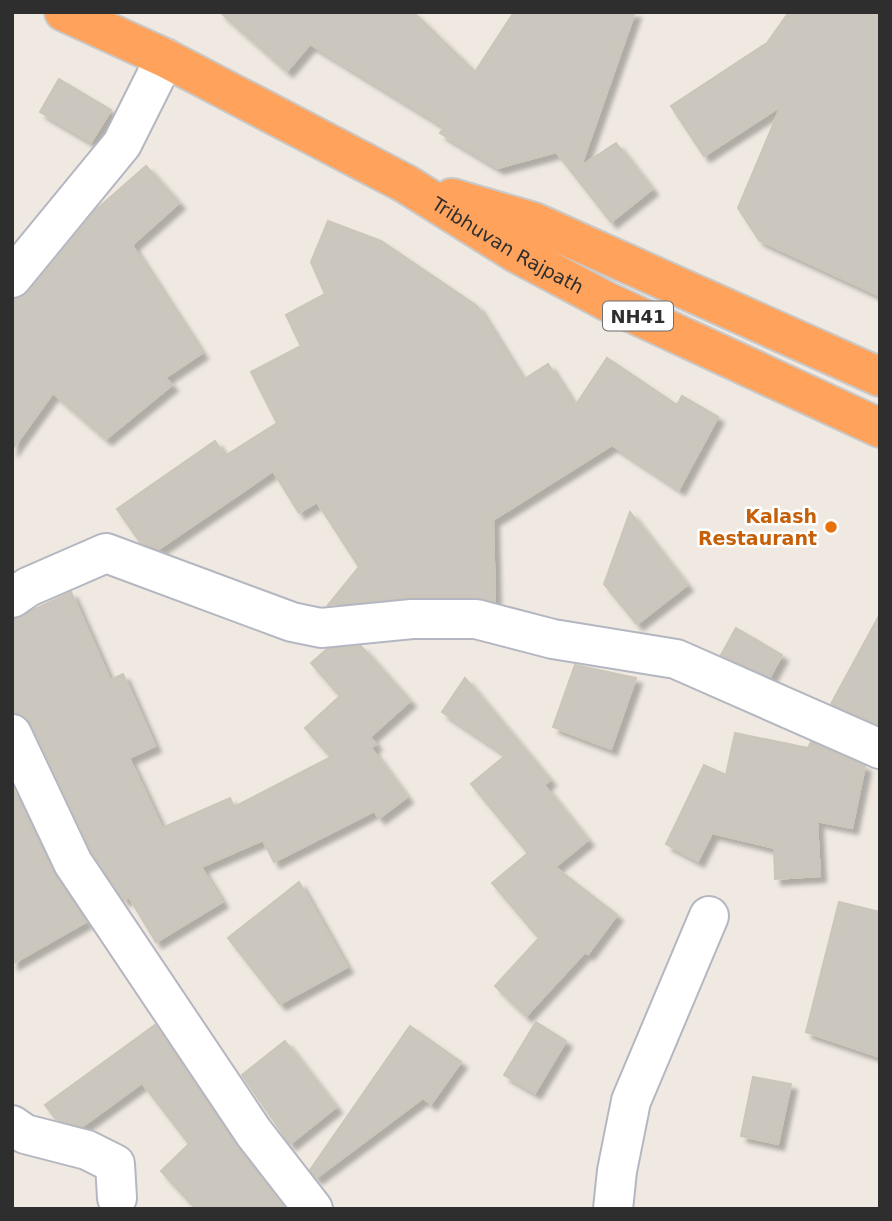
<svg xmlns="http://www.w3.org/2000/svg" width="892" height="1221" font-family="'DejaVu Sans',sans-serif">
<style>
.building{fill:#cbc7bf;stroke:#cbc5ba;stroke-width:2;filter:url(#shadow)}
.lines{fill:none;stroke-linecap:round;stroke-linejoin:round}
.minor-casing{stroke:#b4b7c1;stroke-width:42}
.highway-casing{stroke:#c9c9c9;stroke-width:42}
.minor{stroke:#fff;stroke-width:38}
.highway{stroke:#ffa35c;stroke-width:38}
.food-dot{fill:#e8710a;stroke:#fff;stroke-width:2.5}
.labels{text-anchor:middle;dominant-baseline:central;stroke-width:5;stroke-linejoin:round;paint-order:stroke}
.shield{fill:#fff;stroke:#6d6d6d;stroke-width:2}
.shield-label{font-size:18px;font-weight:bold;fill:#2e2e2e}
.street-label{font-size:19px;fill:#2e2e2e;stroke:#fff}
.food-label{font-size:19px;font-weight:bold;fill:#c56008;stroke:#fff;text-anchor:end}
</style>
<defs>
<filter id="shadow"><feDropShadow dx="6" dy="6" stdDeviation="2" flood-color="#0004"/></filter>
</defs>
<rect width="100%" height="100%" fill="#efe9e1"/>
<g class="building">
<path d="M 220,12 L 413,12 L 475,72 L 514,12 L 635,12 L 581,166 L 616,143 L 652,189 L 611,222 L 556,152 L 498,168 L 440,133 L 445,127 L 310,44 L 287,71 Z"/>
<path d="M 789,12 L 880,12 L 880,296 L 759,240 L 738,208 L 781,106 L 704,156 L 671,106 L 767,43 Z"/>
<path d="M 59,79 L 111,110 L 91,142 L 40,112 Z"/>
<path d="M 146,166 L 179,203 L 132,245 L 202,353 L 165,378 L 172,385 L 106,439 L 53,393 L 12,450 L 12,299 L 29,292 L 97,209 Z"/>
<path d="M 328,221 L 381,241 L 477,306 L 523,380 L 548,364 L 575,406 L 607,358 L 677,405 L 682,396 L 718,417 L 679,489 L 612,445 L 493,520 L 495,601 L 476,597 L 412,597 L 328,605 L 359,567 L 317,502 L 299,513 L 273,471 L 159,549 L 140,542 L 117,509 L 215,441 L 225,456 L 277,423 L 251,372 L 301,346 L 286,315 L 325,294 L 311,262 Z"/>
<path d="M 630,512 L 687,585 L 637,624 L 604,584 Z"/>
<path d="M 71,592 L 110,680 L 123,674 L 155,746 L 129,758 L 162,828 L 230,798 L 234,807 L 331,757 L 305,728 L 340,696 L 311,663 L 327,649 L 361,646 L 410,701 L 370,737 L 376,744 L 371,748 L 407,797 L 379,818 L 374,811 L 274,862 L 263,840 L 201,867 L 222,902 L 156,942 L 129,897 L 124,900 L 92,852 L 32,725 L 24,716 L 12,712 L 12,620 Z"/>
<path d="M 880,614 L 880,725 L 831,704 Z"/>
<path d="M 736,628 L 782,655 L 770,677 L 721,655 Z"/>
<path d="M 575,665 L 636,678 L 611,749 L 553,727 Z"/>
<path d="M 465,678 L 550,780 L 544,785 L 588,840 L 555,867 L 617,915 L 588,954 L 585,952 L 526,1016 L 495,986 L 539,938 L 492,883 L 528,853 L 471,784 L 506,755 L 442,712 Z"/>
<path d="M 735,733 L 808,748 L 811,742 L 865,766 L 852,828 L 817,821 L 820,876 L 775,879 L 774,848 L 712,833 L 698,861 L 666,844 L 704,765 L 726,775 Z"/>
<path d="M 12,786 L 53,872 L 86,922 L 12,964 Z"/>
<path d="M 299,882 L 347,967 L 280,1004 L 228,938 Z"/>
<path d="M 839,902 L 880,912 L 880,1057 L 806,1032 Z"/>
<path d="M 536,1022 L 566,1041 L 535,1093 L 504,1075 Z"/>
<path d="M 155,1025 L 236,1145 L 285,1209 L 196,1209 L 161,1171 L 189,1144 L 142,1083 L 83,1126 L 56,1119 L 45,1105 Z"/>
<path d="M 410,1026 L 461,1062 L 431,1104 L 423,1098 L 316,1178 L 310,1170 Z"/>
<path d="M 285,1041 L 336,1107 L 290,1144 L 242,1075 Z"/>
<path d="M 753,1077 L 791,1084 L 778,1144 L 741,1136 Z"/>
</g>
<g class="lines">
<defs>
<g id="minor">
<path d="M 12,278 L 122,144 L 165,58"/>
<path d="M 12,598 L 28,587 L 106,553 L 292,622 L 321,628 L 412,619 L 476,619 L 553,639 L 676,659 L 880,749"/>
<path d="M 12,734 L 73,863 L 254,1133 L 313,1209"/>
<path d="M 12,1125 L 25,1134 L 87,1150 L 115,1164 L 117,1198"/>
<path d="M 613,1209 L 617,1171 L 631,1101 L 709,916"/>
</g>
<g id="highway">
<path id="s1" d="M 64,12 L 165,58 L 406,184 L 516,253 L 608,302 L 880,428"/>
<path d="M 452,198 L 534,222 L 880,377"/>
</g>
</defs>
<use href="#minor" class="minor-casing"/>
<use href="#highway" class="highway-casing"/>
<use href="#minor" class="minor"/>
<use href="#highway" class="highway"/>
</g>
<circle class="food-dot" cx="831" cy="527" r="7"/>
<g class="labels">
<rect class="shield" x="603" y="301.5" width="70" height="29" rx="5"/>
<g class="shield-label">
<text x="638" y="316">NH41</text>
</g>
<g class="street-label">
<text stroke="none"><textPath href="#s1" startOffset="502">Tribhuvan Rajpath</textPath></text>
</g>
<g class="food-label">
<text x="817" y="516">Kalash<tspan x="817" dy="22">Restaurant</tspan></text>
</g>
</g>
<rect width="892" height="1221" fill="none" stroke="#2e2e2e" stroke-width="28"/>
</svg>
